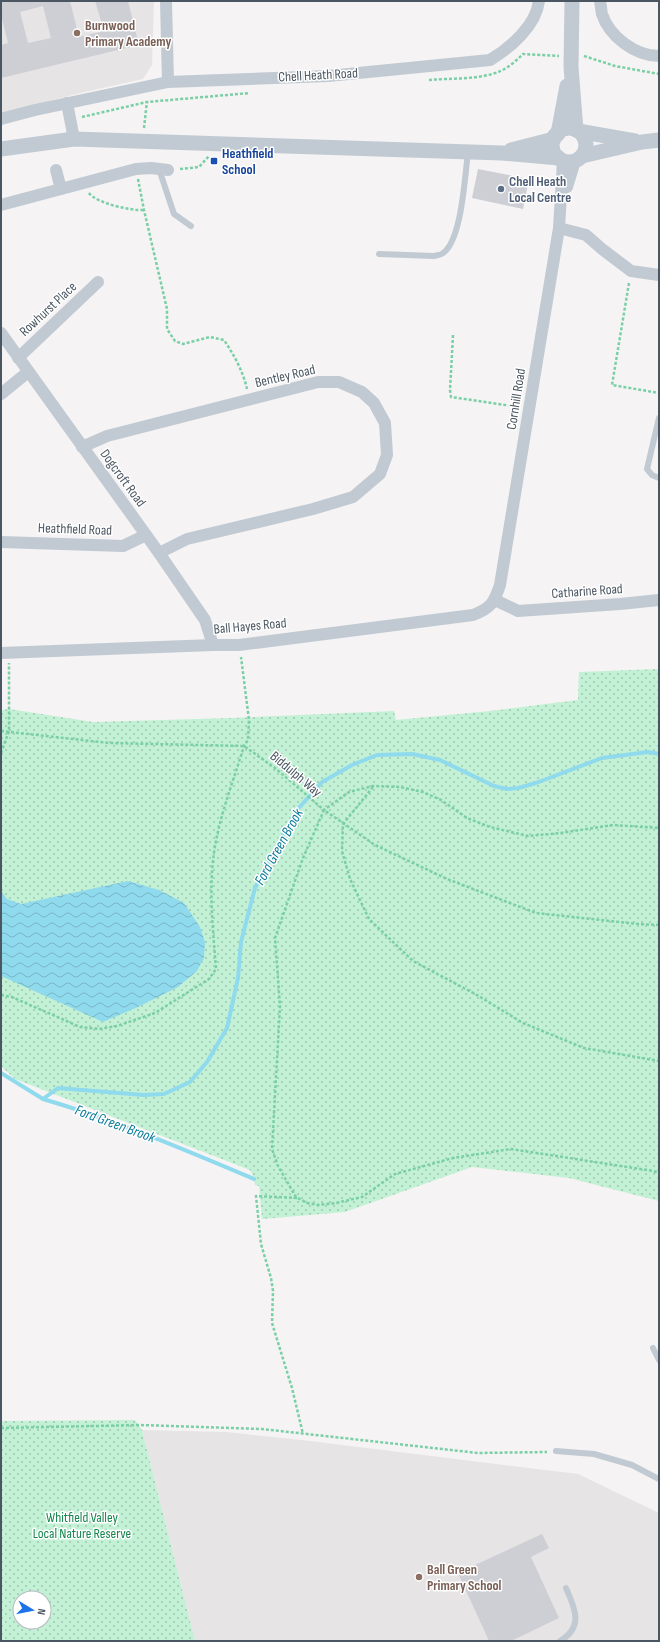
<svg xmlns="http://www.w3.org/2000/svg" width="660" height="1642" font-family="'Sofia Sans Condensed',sans-serif">
<style>
.education{fill:#e6e4e5}
.park{fill:url(#park-dots);fill-rule:evenodd}
.water{fill:url(#water-waves)}
.lines{fill:none;stroke-linecap:round;stroke-linejoin:round}
.stream{stroke:#90daee;stroke-width:4}
.building{fill:#cdcfd5;fill-rule:evenodd}
.path{stroke:#7ad0a6;stroke-width:2.5;stroke-dasharray:3 2;stroke-linecap:butt}
.service{stroke:#c1cad2;stroke-width:6}
.minor{stroke:#c1cad2;stroke-width:12}
.tertiary{stroke:#c1cad2;stroke-width:15}
.education-dot{fill:#8d6e63;stroke:#fff;stroke-width:1.5}
.transit-dot{fill:#1a4fb4;stroke:#fff;stroke-width:1.5}
.service-dot{fill:#5c6f8a;stroke:#fff;stroke-width:1.5}
.labels{text-anchor:middle;dominant-baseline:central;stroke-width:3;stroke-linejoin:round;paint-order:stroke}
.education-label{font-size:14px;font-weight:bold;fill:#785e54;stroke:#fff;text-anchor:start}
.street-label{font-size:14px;fill:#4a5661;stroke:#fff}
.transit-label{font-size:14px;font-weight:bold;fill:#164399;stroke:#fff;text-anchor:start}
.service-label{font-size:14px;font-weight:bold;fill:#4e5e75;stroke:#fff;text-anchor:start}
.park-label{font-size:14px;fill:#17864f;stroke:#fff}
.water-label{font-size:15px;font-style:italic;fill:#0c7c9b;stroke:#fff}
</style>
<defs>
<pattern id="park-dots" width="8" height="8" patternUnits="userSpaceOnUse"><rect width="8" height="8" fill="#c3f1d5"/><path d="M2 2h.1M6 6h.1" fill="none" stroke="#a0c6b0" stroke-width="1.8" stroke-linecap="round"/></pattern>
<pattern id="water-waves" width="16" height="10" patternUnits="userSpaceOnUse"><rect width="16" height="10" fill="#90daee"/><path d="M0 5q4-4 8 0t8 0" fill="none" stroke="#78b4c4"/></pattern>
</defs>
<rect width="100%" height="100%" fill="#f5f3f3"/>
<g class="education">
<path d="M 1,1 L 154,1 L 152,65 L 143,79 L 80,93 L 1,114 Z"/>
<path d="M 142,1430 L 227,1432 L 310,1441 L 578,1474 L 659,1513 L 659,1641 L 195,1641 Z"/>
</g>
<g class="park">
<path d="M 659,669 L 659,1201 L 569,1178 L 472,1167 L 345,1212 L 262,1219 L 259,1186 L 255,1185 L 254,1178 L 250,1170 L 15,1079 L 1,1066 L 1,710 L 9,709 L 93,722 L 232,718 L 394,711 L 396,720 L 490,711 L 578,700 L 579,672 Z"/>
<path d="M 135,1420 L 142,1430 L 195,1641 L 1,1641 L 1,1421 ZM 20,1598 L 44,1598 L 44,1622 L 20,1622 Z"/>
</g>
<path class="water" d="M 128,881 L 159,890 L 184,903 L 200,927 L 205,942 L 204,958 L 197,971 L 178,987 L 138,1007 L 103,1022 L 1,976 L 1,891 L 7,899 L 21,904 Z"/>
<g class="lines">
<g class="stream">
<path d="M 1,1073 L 43,1099 L 58,1088 L 143,1095 L 164,1094 L 190,1082 L 207,1062 L 227,1028 L 238,978 L 241,942 L 255,888 L 297,810 L 322,782 L 352,765 L 377,755 L 412,754 L 440,760 L 494,786 L 507,789 L 518,788 L 536,783 L 602,758 L 648,752 L 659,754"/>
<path d="M 43,1099 C 115,1120 185,1150 254,1179"/>
</g>
</g>
<g class="building">
<path d="M 1,1 L 70,1 L 79,37 L 104,31 L 95,1 L 128,1 L 139,45 L 1,78 L 1,45 L 8,43 L 1,15 ZM 43,6 L 51,38 L 28,43 L 20,12 Z"/>
<path d="M 478,169 L 529,179 L 523,209 L 472,198 Z"/>
<path d="M 542,1534 L 549,1548 L 531,1557 L 559,1618 L 511,1641 L 489,1641 L 458,1573 Z"/>
</g>
<g class="lines">
<g class="path">
<path d="M 584,56 L 615,66 L 659,74"/>
<path d="M 429,80 C 451,78 477,80 498,72 C 507,69 516,61 523,54 L 559,56"/>
<path d="M 82,117 L 147,102 L 250,93"/>
<path d="M 144,128 L 147,101"/>
<path d="M 180,169 L 199,167 L 209,156"/>
<path d="M 138,179 L 144,210 L 167,309 L 167,329 L 175,341 L 183,344 L 210,337 L 224,340 C 234,355 243,371 247,389"/>
<path d="M 89,193 C 96,203 131,211 144,210"/>
<path d="M 629,283 L 612,385 L 659,393"/>
<path d="M 453,335 L 450,390 L 451,397 L 519,407"/>
<path d="M 1,731 L 109,743 L 244,746 L 275,768 L 324,810 L 349,792 L 373,786 L 400,787 L 423,792 L 441,800 L 467,818 L 490,827 L 528,836 L 561,833 L 613,825 L 659,828"/>
<path d="M 1,753 L 9,731 L 9,663"/>
<path d="M 373,787 L 343,824 L 342,851 L 350,879 L 369,919 L 413,961 L 477,995 L 523,1023 L 584,1048 L 659,1061"/>
<path d="M 659,925 L 638,924 L 536,913 L 447,879 L 375,845 L 324,810 L 303,858 L 275,938 L 280,1006 L 272,1149 L 278,1166 L 296,1197 L 307,1203 L 318,1205 L 336,1203 L 362,1197 L 395,1174 L 453,1158 L 511,1149 L 653,1171 L 659,1173"/>
<path d="M 1,995 L 12,997 L 80,1027 L 99,1029 L 117,1026 L 155,1013 L 209,979 L 216,969 C 213,928 208,887 215,846 C 221,812 234,779 244,746 L 248,740 L 249,720 L 241,657"/>
<path d="M 297,1198 L 256,1196 L 261,1244 L 271,1278 L 273,1291 L 272,1323 L 292,1388 L 303,1434"/>
<path d="M 1,1428 L 140,1425 L 262,1429 L 478,1453 L 547,1452"/>
</g>
<g class="service">
<path d="M 159,169 L 174,214 L 191,226"/>
<path d="M 379,254 L 434,256 C 437,255 441,255 443,253 C 462,240 465,174 468,152"/>
<path d="M 659,418 L 647,469 L 652,475 L 659,478"/>
<path d="M 653,1348 L 659,1360"/>
<path d="M 556,1451 L 594,1454 L 632,1465 L 659,1479"/>
<path d="M 560,1641 C 584,1627 575,1608 566,1588"/>
</g>
<g class="minor">
<path d="M 166,1 L 168,82"/>
<path d="M 600,1 C 601,5 601,10 602,14 C 609,36 635,56 659,56"/>
<path d="M 67,103 L 74,139"/>
<path d="M 1,119 L 35,110 L 168,82 L 328,76 L 490,60 C 510,48 536,26 539,1"/>
<path d="M 56,170 L 61,189"/>
<path d="M 567,187 L 575,161"/>
<path d="M 1,205 L 136,169 L 151,168 L 168,170"/>
<path d="M 559,228 L 586,235 L 602,249 L 631,271 L 659,275"/>
<path d="M 1,333 L 159,553 L 205,620 L 213,645"/>
<path d="M 18,358 L 98,282"/>
<path d="M 1,394 L 28,372"/>
<path d="M 82,447 L 107,436 L 318,382 L 339,382 L 362,392 L 374,403 L 385,423 L 387,455 L 380,474 L 353,497 L 313,509 L 187,539 L 159,553"/>
<path d="M 1,542 L 123,546 L 146,535"/>
<path d="M 495,600 L 518,611 L 620,604 L 659,600"/>
<path d="M 1,653 L 213,645 L 239,645 L 473,615 C 491,608 494,603 500,585 L 559,228 L 563,161"/>
</g>
<g class="tertiary">
<path d="M 572,1 L 571,67 L 576,130"/>
<circle cx="569" cy="145" r="17"/>
<path d="M 578,131 L 635,141"/>
<path d="M 558,134 L 567,86"/>
<path d="M 1,149 L 74,139 L 502,153 L 559,158"/>
<path d="M 511,150 L 554,139"/>
<path d="M 582,156 L 642,142 L 659,140"/>
</g>
</g>
<g class="education-dot">
<circle cx="77" cy="33" r="4"/>
<circle cx="419" cy="1577" r="4"/>
</g>
<rect class="transit-dot" x="210" y="157" width="8" height="8" rx="2"/>
<circle class="service-dot" cx="501" cy="189" r="4"/>
<g class="labels">
<g class="education-label">
<text x="85" y="25">Burnwood<tspan x="85" dy="16">Primary Academy</tspan></text>
<text x="427" y="1569">Ball Green<tspan x="427" dy="16">Primary School</tspan></text>
</g>
<g class="street-label">
<text transform="translate(318 75) rotate(-3)">Chell Heath Road</text>
<text transform="translate(48 309) rotate(-43)">Rowhurst Place</text>
<text transform="translate(285 376) rotate(-13)">Bentley Road</text>
<text transform="translate(516 399) rotate(-81)">Cornhill Road</text>
<text transform="translate(123 478) rotate(54)">Dogcroft Road</text>
<text transform="translate(75 529) rotate(2)">Heathfield Road</text>
<text transform="translate(587 591) rotate(-4)">Catharine Road</text>
<text transform="translate(250 626) rotate(-5)">Ball Hayes Road</text>
<text transform="translate(296 774) rotate(40)">Biddulph Way</text>
</g>
<g class="transit-label">
<text x="222" y="153">Heathfield<tspan x="222" dy="16">School</tspan></text>
</g>
<g class="service-label">
<text x="509" y="181">Chell Heath<tspan x="509" dy="16">Local Centre</tspan></text>
</g>
<g class="park-label">
<text x="82" y="1517">Whitfield Valley<tspan x="82" dy="16">Local Nature Reserve</tspan></text>
</g>
<g class="water-label">
<text transform="translate(279 847) rotate(-61)">Ford Green Brook</text>
<text transform="translate(115 1124) rotate(20)">Ford Green Brook</text>
</g>
</g>
<rect width="660" height="1642" fill="none" stroke="#4a5661" stroke-width="4"/>
<g transform="translate(32 1610) rotate(100)"><circle r="19" fill="#ffffff" stroke="#b7bbc0"/>
<path d="M0-3L7 15L0 10L-7 15Z" fill="#1a73e8"/>
<text y="-6" font-size="11" font-weight="bold" text-anchor="middle" fill="#4a5661">N</text>
</g>
</svg>
